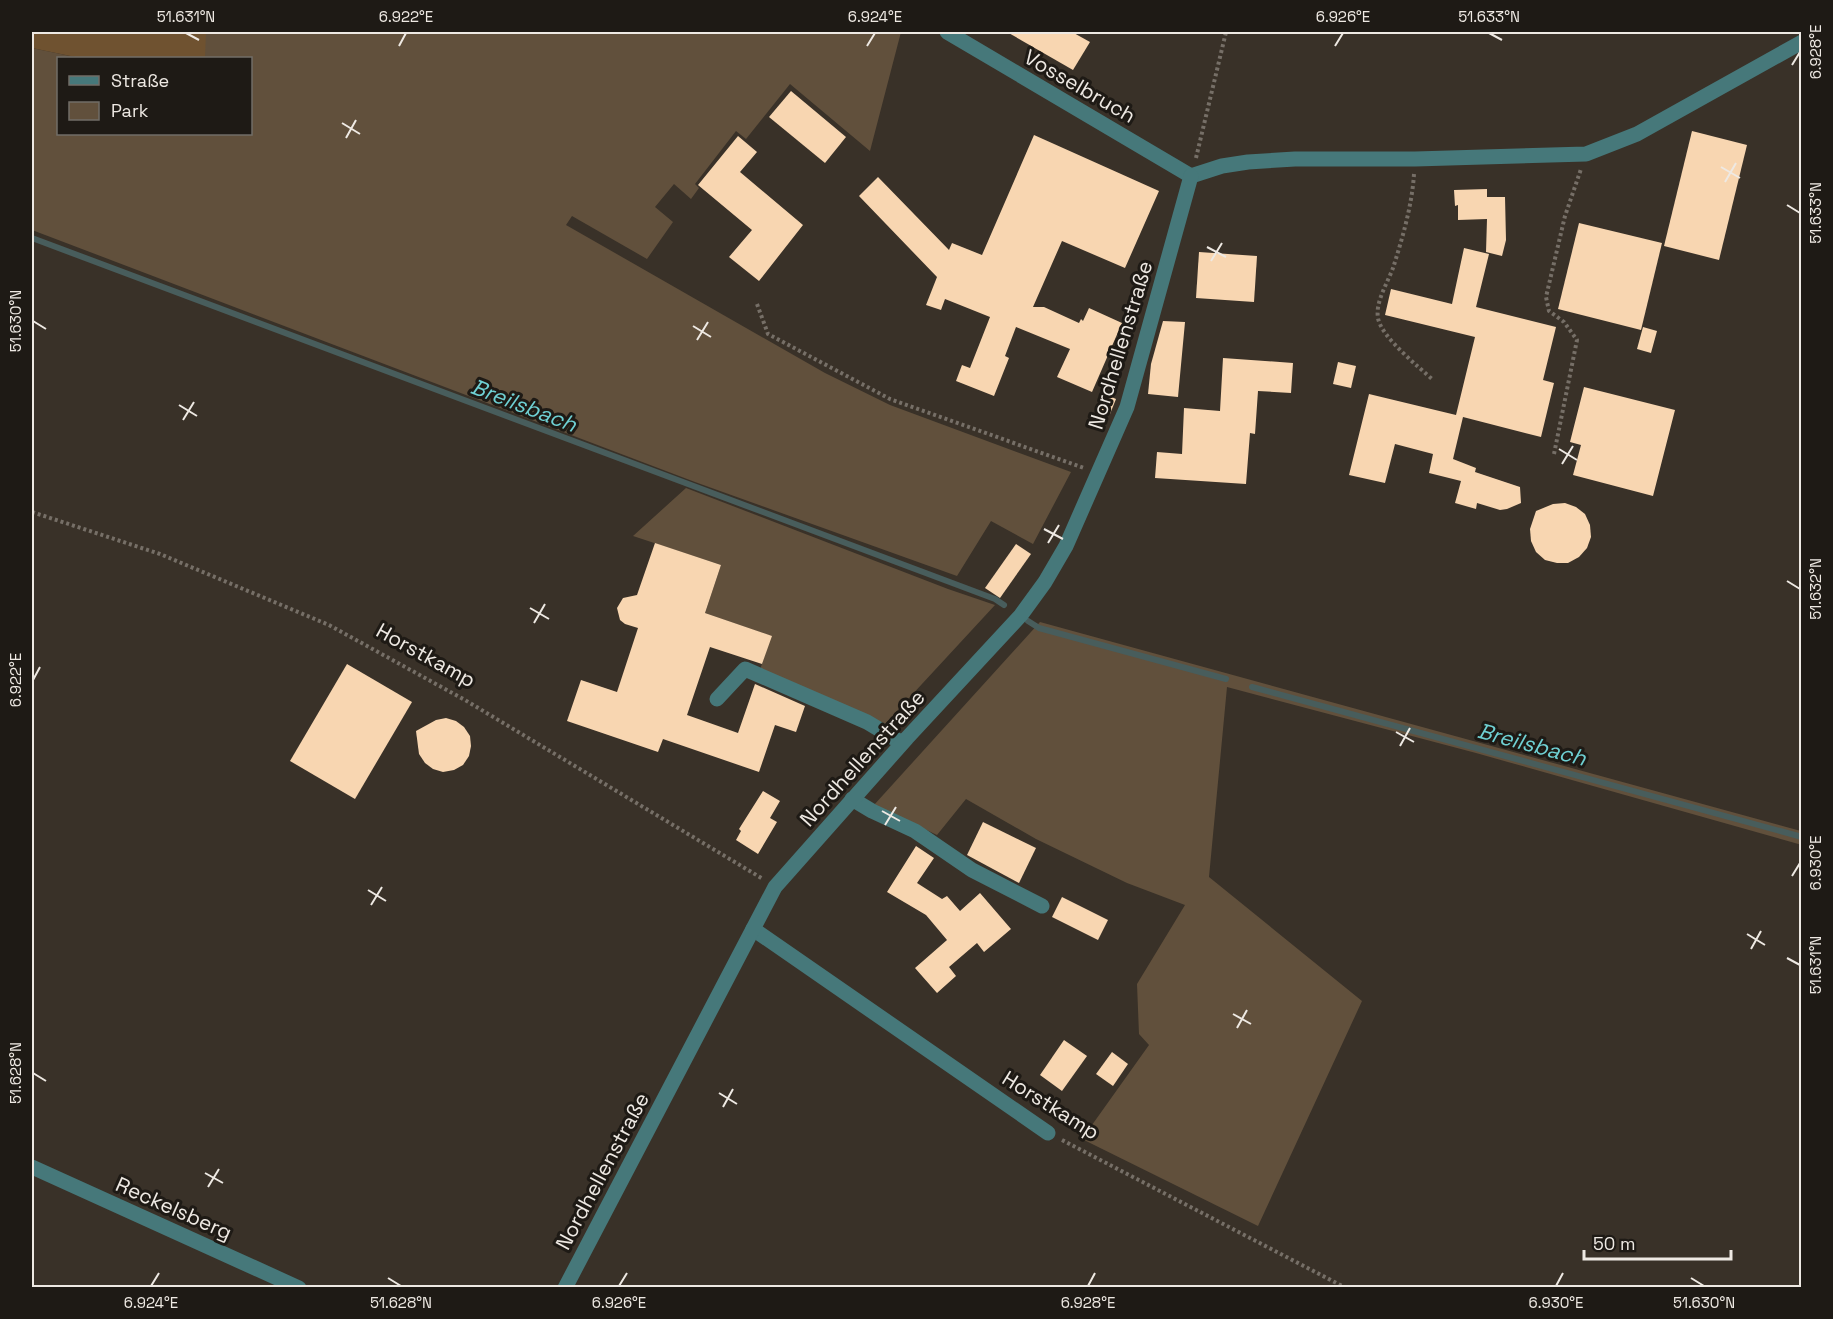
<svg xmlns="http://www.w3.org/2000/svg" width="1833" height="1319" font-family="'Space Grotesk',sans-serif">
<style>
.green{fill:#61503c}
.forest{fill:#6f5230}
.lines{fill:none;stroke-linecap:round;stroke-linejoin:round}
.stream{stroke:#485d5c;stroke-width:6}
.building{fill:#f8d6b1}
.path{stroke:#766f67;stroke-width:4;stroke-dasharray:3 3;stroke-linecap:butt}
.minor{stroke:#46787a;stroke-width:15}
.ticks{fill:none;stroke:#eee9e3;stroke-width:2}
.labels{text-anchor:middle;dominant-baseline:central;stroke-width:6;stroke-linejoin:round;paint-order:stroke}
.street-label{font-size:21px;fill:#eee9e3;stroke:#1e1a15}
.water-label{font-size:22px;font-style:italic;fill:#6fd0d3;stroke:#1e1a15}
.neatline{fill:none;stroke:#eee9e3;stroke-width:2}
.ticks-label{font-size:15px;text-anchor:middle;fill:#eee9e3}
</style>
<rect width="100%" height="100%" fill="#393128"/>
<g class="green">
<path d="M 32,32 L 901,32 L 870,151 L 790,84 L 746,139 L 736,131 L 695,184 L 699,188 L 691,199 L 674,184 L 655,207 L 673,222 L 647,259 L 572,216 L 566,225 L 825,373 L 890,405 L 1071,472 L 1033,544 L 991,521 L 957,576 L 695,482 L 32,230 L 32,48 L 80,58 L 58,58 L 58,134 L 250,134 L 250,58 L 89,58 Z"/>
<path d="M 686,488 L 948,589 L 995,605 L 885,724 L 760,670 L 771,636 L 705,613 L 721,565 L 633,536 Z"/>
<path d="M 1040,622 L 1801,831 L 1802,845 L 1476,753 L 1227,687 L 1209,877 L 1362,1001 L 1258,1226 L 1082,1139 L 1149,1045 L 1139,1034 L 1137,984 L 1185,905 L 1127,883 L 1036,839 L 966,799 L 937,835 L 874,805 Z"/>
</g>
<path class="forest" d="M 32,32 L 206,32 L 205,58 L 80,58 L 32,48 Z"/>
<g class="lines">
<g class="stream">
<path d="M 32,238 L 995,599 L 1004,605"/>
<path d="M 1028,621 L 1039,628 L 1226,679"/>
<path d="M 1252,687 L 1802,837"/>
</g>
</g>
<g class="building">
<path d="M 1007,32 L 1072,32 L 1090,42 L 1073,70 Z"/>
<path d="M 791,91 L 846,137 L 825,163 L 769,117 Z"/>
<path d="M 1692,131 L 1747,145 L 1719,260 L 1664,246 Z"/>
<path d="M 1034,135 L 1159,191 L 1125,268 L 1062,241 L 1033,307 L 1044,307 L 1079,323 L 1081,319 L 1083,321 L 1089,308 L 1122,323 L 1092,392 L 1057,377 L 1070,349 L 1016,327 L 1005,356 L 1009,358 L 994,396 L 956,381 L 962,365 L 970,368 L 990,317 L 945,299 L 941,310 L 926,305 L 937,277 L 859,196 L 878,177 L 949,250 L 952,243 L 982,255 Z"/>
<path d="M 738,136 L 757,152 L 740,172 L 803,225 L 759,281 L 729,257 L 752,230 L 698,185 Z"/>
<path d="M 1487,189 L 1487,197 L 1505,197 L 1506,240 L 1502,256 L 1486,252 L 1487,219 L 1458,220 L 1458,205 L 1455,206 L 1454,190 Z"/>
<path d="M 1579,223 L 1662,243 L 1641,330 L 1558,309 Z"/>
<path d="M 1464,248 L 1489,254 L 1476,307 L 1556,327 L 1543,380 L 1554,383 L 1541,437 L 1463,417 L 1453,459 L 1476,468 L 1475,472 L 1520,487 L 1521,503 L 1507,509 L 1500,510 L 1477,503 L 1476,509 L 1455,503 L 1461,481 L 1429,473 L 1433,454 L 1395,444 L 1385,483 L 1349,475 L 1369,394 L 1456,415 L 1475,337 L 1385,315 L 1391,289 L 1452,304 Z"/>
<path d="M 1199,252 L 1257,256 L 1254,302 L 1196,298 Z"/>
<path d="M 1163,321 L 1185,322 L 1178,397 L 1148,394 L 1151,364 Z"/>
<path d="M 1643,327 L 1657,331 L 1651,353 L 1637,349 Z"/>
<path d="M 1223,358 L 1293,363 L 1291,393 L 1258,391 L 1255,434 L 1250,433 L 1246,484 L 1155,478 L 1157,452 L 1182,454 L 1184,408 L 1220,411 Z"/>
<path d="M 1338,362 L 1356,366 L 1351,388 L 1333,384 Z"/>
<path d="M 1584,387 L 1675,410 L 1653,496 L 1573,475 L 1581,445 L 1570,442 Z"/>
<path d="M 1103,393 L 1116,399 L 1110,414 L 1096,409 Z"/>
<path d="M 1565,503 L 1576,507 L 1585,514 L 1590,525 L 1591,537 L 1587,548 L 1579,557 L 1568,563 L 1557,563 L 1545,560 L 1536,552 L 1531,541 L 1530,529 L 1536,511 L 1553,504 Z"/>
<path d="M 655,543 L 721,565 L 705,613 L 772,636 L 762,664 L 710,647 L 687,715 L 738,733 L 755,684 L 805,706 L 796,732 L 775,725 L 759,772 L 663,739 L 658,752 L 567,721 L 581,680 L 617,692 L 638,628 L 625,624 L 620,620 L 617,608 L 623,598 L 637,595 Z"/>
<path d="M 1016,544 L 1031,554 L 1000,598 L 985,588 Z"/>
<path d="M 347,664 L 412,702 L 355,799 L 290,761 Z"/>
<path d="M 446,718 L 456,721 L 464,727 L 470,736 L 471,746 L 469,756 L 463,765 L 454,770 L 443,772 L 433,769 L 425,763 L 419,754 L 416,731 L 436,720 Z"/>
<path d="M 763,791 L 780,801 L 770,818 L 777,822 L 758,854 L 736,840 L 741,831 L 739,829 Z"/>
<path d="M 983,822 L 1036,848 L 1019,883 L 967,855 Z"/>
<path d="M 916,846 L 934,858 L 917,883 L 942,899 L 947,896 L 960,911 L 980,893 L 1011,929 L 984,952 L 977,943 L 949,967 L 956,976 L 937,993 L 915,968 L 947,940 L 926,915 L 887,892 Z"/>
<path d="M 1062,897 L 1108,920 L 1098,940 L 1052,917 Z"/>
<path d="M 1064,1040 L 1087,1056 L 1062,1091 L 1040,1075 Z"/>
<path d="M 1112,1052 L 1128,1064 L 1113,1086 L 1096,1074 Z"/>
</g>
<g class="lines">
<g class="path">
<path d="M 1196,158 L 1226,32"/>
<path d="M 1414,174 C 1412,205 1403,236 1394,265 C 1389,281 1375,301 1378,318 C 1381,337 1419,367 1433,380"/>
<path d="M 757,304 L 768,334 L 890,399 L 1084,468"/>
<path d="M 1554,454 L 1577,340 L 1564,322 L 1549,311 L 1546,297 L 1565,216 L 1581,169"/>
<path d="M 32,512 L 160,554 L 329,625 L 465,700 L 763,879"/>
<path d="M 1062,1140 L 1346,1288"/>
</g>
<g class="minor">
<path d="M 947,32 L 1191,176"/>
<path d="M 1191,176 L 1222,166 L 1248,162 L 1295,159 L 1415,159 L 1586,154 L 1637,134 L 1802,42"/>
<path d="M 717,699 L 745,669 L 867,722 L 902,743"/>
<path d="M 852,799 L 872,811 L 915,831 L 972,870 L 1042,906"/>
<path d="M 753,929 L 1048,1133"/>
<path d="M 32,1167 L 299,1288"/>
<path d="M 565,1288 L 775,887 L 907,738 L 1021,615 L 1045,582 L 1066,546 L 1127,407 L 1191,176"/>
</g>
</g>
<path class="ticks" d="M 186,33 L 199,40M 1489,33 L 1502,40M 399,46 L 406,33M 867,46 L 875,33M 1335,46 L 1343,33M 1792,65 L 1800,52M 342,123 L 360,134M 346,138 L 356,120M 1721,167 L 1740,178M 1725,182 L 1736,163M 1787,205 L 1800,213M 1207,247 L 1226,257M 1211,261 L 1222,243M 33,321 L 46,329M 693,326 L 711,337M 697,340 L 708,322M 179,405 L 197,416M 183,420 L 194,402M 1559,449 L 1577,460M 1562,464 L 1573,446M 1044,529 L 1063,539M 1048,543 L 1059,525M 1787,581 L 1800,589M 530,608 L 549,619M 534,623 L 545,604M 33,680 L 40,667M 1396,732 L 1414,742M 1400,746 L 1410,728M 882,811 L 900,821M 885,825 L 896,807M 1792,876 L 1800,863M 368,890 L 386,901M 371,905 L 382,887M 1747,934 L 1765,945M 1751,949 L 1761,931M 1787,958 L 1800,965M 1233,1014 L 1251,1024M 1237,1028 L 1247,1010M 33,1073 L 46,1081M 719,1093 L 737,1104M 723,1107 L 733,1089M 205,1173 L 223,1183M 208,1187 L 219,1169M 388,1278 L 401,1286M 1691,1278 L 1704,1286M 151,1286 L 159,1273M 619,1286 L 627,1273M 1088,1286 L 1095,1273M 1556,1286 L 1563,1273"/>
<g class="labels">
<g class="street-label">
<text transform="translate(1080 86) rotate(30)">Vosselbruch</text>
<text transform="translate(1120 345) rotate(-73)">Nordhellenstraße</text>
<text transform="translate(426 655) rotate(29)">Horstkamp</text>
<text transform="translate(862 758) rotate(-48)">Nordhellenstraße</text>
<text transform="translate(1051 1105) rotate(32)">Horstkamp</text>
<text transform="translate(602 1171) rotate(-62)">Nordhellenstraße</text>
<text transform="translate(174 1208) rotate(24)">Reckelsberg</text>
</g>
<g class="water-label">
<text transform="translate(524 405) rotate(21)">Breilsbach</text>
<text transform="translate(1532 744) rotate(15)">Breilsbach</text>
</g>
</g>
<rect width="1833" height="1319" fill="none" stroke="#1e1a15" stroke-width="66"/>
<rect x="57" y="57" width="195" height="78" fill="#1e1a15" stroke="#716d67" stroke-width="1.5"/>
<rect x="69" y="76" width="30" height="9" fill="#46787a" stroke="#716d67" stroke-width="1.5"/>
<text x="111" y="87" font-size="18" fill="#eee9e3">Straße</text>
<rect x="69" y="102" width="30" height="18" fill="#61503c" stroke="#716d67" stroke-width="1.5"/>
<text x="111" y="117" font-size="18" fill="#eee9e3">Park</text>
<path d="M1584 1250v9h147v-9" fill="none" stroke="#eee9e3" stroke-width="3"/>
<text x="1593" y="1250" font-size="18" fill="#eee9e3" stroke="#1e1a15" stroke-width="4.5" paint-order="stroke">50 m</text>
<rect x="33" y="33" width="1767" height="1253" class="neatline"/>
<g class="ticks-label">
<text x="186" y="22">51.631°N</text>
<text x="406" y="22">6.922°E</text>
<text x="875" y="22">6.924°E</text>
<text x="1343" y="22">6.926°E</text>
<text x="1489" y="22">51.633°N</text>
<text transform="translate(1816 52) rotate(-90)" y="5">6.928°E</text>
<text transform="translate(1816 213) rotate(-90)" y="5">51.633°N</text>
<text transform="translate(16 321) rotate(-90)" y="5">51.630°N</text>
<text transform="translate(1816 589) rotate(-90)" y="5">51.632°N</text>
<text transform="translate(16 680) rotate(-90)" y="5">6.922°E</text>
<text transform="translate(1816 863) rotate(-90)" y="5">6.930°E</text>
<text transform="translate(1816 965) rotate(-90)" y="5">51.631°N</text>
<text transform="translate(16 1073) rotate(-90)" y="5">51.628°N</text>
<text x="151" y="1308">6.924°E</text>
<text x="401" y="1308">51.628°N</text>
<text x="619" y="1308">6.926°E</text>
<text x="1088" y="1308">6.928°E</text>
<text x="1556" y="1308">6.930°E</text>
<text x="1704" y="1308">51.630°N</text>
</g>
</svg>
